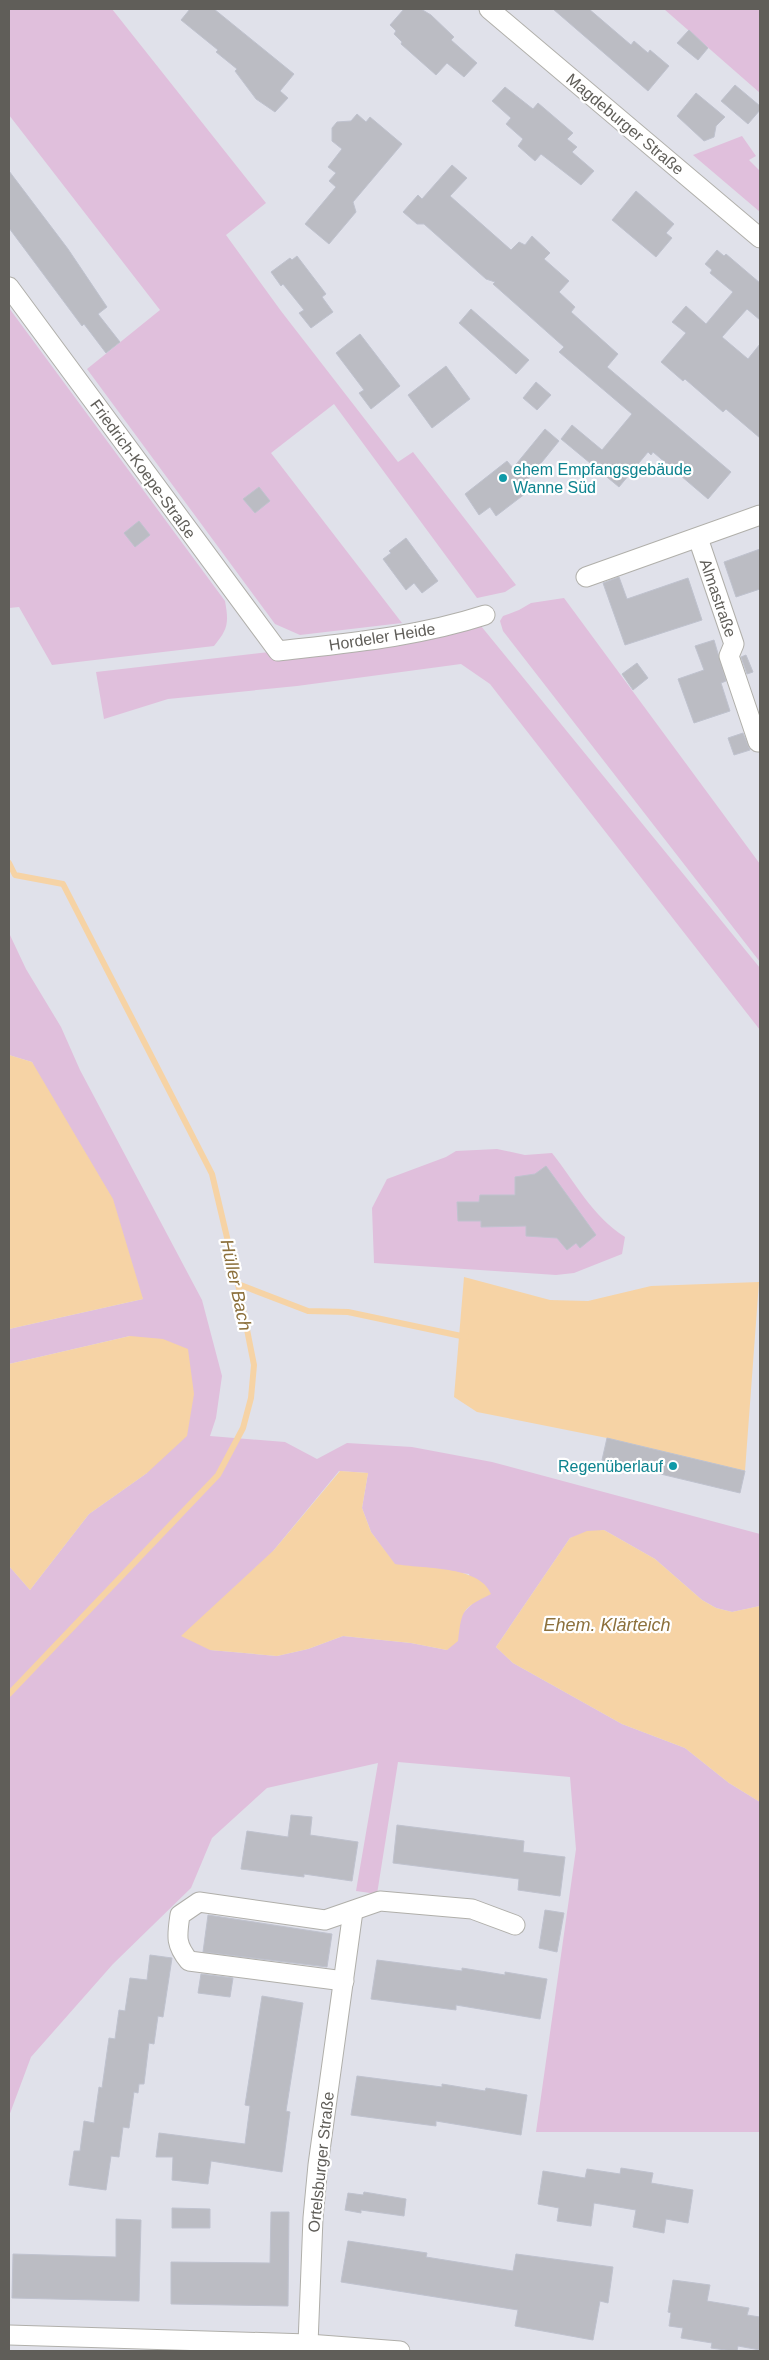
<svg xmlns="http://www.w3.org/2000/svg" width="769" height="2360" font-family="Arial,sans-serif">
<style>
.green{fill:#e0bfdc;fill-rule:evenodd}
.water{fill:#f6d3a5}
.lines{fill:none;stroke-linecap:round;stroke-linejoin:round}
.stream{stroke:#f6d3a5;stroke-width:6}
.building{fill:#bbbcc3;stroke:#bfc2ce}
.minor-casing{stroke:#b0afaa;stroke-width:21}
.minor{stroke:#fff;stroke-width:19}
.culture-dot{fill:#0f9aa8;stroke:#fff;stroke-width:2}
.labels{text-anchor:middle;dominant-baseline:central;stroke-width:4.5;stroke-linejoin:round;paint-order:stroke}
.street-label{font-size:16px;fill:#605e59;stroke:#fff}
.culture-label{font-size:16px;fill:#0d838f;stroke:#fff;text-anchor:start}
.water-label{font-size:18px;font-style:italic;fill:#8c703c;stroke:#fff}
</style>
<rect width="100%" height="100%" fill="#e0e1ea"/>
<g class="green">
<path d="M 9,9 L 112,9 L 266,203 L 226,235 L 281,311 L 398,462 L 413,452 L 516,585 L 505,592 L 477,598 L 334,404 L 271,453 L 402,623 L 300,635 L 275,624 L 87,369 L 160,310 L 9,115 Z"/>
<path d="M 664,9 L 760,9 L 760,93 Z"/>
<path d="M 742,136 L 756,156 L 749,160 L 760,171 L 760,212 L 693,155 Z"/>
<path d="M 9,308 L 225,601 C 229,623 228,629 214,646 L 52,665 L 19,607 L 9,608 Z"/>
<path d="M 564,598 L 760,864 L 760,962 L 503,631 L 500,621 L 503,616 L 519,610 L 531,603 Z"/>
<path d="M 451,626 L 481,626 L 760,968 L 760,1030 L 490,684 L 461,664 L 297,686 L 168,699 L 104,719 L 96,672 L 399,637 Z"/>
<path d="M 9,933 L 26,969 L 61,1027 L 80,1070 L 202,1300 L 222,1376 L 216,1418 L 210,1436 L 285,1442 L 317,1459 L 347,1443 L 412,1447 L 492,1462 L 760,1534 L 760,1606 L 732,1612 L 716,1608 L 702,1600 L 655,1559 L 604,1530 L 570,1538 L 496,1647 L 513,1663 L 622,1724 L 685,1748 L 729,1783 L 760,1802 L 760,2132 L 536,2132 L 576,1849 L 570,1777 L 398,1762 L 377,1894 L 356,1891 L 378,1763 L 267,1788 L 212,1838 L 191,1888 L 113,1964 L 31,2057 L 9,2116 L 9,1566 L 30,1590 L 89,1514 L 147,1473 L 130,1336 L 9,1364 L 9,1329 L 143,1299 L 32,1062 L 9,1055 ZM 339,1471 L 368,1473 L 362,1508 L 371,1532 L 395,1565 L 469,1574 L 474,1602 L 461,1615 L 447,1650 L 411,1643 L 343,1636 L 308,1649 L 277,1656 L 210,1650 L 274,1550 Z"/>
<path d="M 497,1149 L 525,1155 L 552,1153 C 575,1182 593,1217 625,1237 L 622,1254 L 574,1273 L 556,1275 L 374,1263 L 372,1208 L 387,1179 L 446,1157 L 456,1151 Z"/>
</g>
<g class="water">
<path d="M 9,1055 L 32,1062 L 113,1199 L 143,1299 L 9,1329 Z"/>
<path d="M 464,1277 L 550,1300 L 588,1301 L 651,1286 L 759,1282 L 745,1471 L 607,1438 L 477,1412 L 454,1397 Z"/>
<path d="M 130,1336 L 163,1339 L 188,1349 L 194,1394 L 187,1436 L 147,1473 L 89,1514 L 30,1590 L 9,1566 L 9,1364 Z"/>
<path d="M 340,1471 L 368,1473 L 362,1508 L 371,1532 L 395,1564 C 421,1569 480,1565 491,1594 C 461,1609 462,1610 458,1641 L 447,1650 L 411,1643 L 343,1636 L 308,1649 L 277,1656 L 210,1650 L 181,1636 L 274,1550 Z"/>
<path d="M 604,1530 L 655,1559 L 702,1600 L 716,1608 L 732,1612 L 760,1606 L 760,1802 L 729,1783 L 685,1748 L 622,1724 L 513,1663 L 496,1647 L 570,1538 L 587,1531 Z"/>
</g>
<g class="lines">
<g class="stream">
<path d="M 9,863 L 15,875 L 63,884 L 212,1174 L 238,1284 L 254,1365 L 251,1398 L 243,1428 L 218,1475 L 9,1694"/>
<path d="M 238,1284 L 308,1311 L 348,1312 L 466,1337"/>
</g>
</g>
<g class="building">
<path d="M 190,9 L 214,9 L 294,74 L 280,91 L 288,98 L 275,112 L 256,99 L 235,71 L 237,69 L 216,52 L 218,50 L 181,20 Z"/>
<path d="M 404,9 L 421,9 L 431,15 L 454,37 L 451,40 L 477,63 L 464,77 L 447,63 L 436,75 L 401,44 L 402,42 L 394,34 L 396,31 L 390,25 Z"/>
<path d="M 553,9 L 589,9 L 631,45 L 634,41 L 648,53 L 650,50 L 669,66 L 648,91 Z"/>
<path d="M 689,30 L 708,48 L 698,60 L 677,43 Z"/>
<path d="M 735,85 L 760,106 L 760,110 L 748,124 L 721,101 Z"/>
<path d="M 505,87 L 533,109 L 538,103 L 573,133 L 567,139 L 577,147 L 572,152 L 594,171 L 581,185 L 541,154 L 535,161 L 518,146 L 523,139 L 506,124 L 511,118 L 492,101 Z"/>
<path d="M 696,93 L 725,117 L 716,126 L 714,137 L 704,141 L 677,116 Z"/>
<path d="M 357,114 L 366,122 L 370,117 L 402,144 L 353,202 L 356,212 L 329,244 L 305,224 L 336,187 L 329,181 L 336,173 L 328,167 L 342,149 L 332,141 L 332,128 L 337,122 L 351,121 Z"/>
<path d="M 452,165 L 467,178 L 450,196 L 511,250 L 519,242 L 525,245 L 532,236 L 550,253 L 544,259 L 569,281 L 559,292 L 575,307 L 571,312 L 618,354 L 607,367 L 731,472 L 708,499 L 653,452 L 651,455 L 648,452 L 619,487 L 561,439 L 572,425 L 602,450 L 632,414 L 559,352 L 564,347 L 493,284 L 495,282 L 486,279 L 424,224 L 417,224 L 403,212 L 418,195 L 422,199 Z"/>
<path d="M 9,171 L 68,249 L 107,307 L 98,314 L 120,342 L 106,353 L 84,324 L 82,326 L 9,228 Z"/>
<path d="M 636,191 L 674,224 L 666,233 L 672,238 L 656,257 L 612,220 Z"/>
<path d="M 717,250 L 724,256 L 726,254 L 760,283 L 760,320 L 747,309 L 722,337 L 748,359 L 760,344 L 760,438 L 726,409 L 723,412 L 685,379 L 683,381 L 661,362 L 686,333 L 672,322 L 686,306 L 706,324 L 733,292 L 710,273 L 712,270 L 705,264 Z"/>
<path d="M 297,256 L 326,294 L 322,297 L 333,312 L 311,328 L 299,313 L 304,310 L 283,284 L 281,286 L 271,272 L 290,258 L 292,260 Z"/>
<path d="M 471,309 L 529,360 L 516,374 L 459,323 Z"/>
<path d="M 360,334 L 400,386 L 371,409 L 359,393 L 364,390 L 336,353 Z"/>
<path d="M 446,366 L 470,399 L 432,428 L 408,395 Z"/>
<path d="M 536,382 L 551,395 L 537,410 L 523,398 Z"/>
<path d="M 545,429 L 559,441 L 525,483 L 530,490 L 496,516 L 490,507 L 479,515 L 465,494 L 507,461 L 513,468 Z"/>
<path d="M 259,487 L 270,501 L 255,513 L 243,499 Z"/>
<path d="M 139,521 L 150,535 L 135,547 L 124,533 Z"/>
<path d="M 406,538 L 438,581 L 422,593 L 414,583 L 406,590 L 383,559 L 391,553 L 389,551 Z"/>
<path d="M 760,549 L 760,589 L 736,597 L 724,562 Z"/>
<path d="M 619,577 L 627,599 L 688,578 L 702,620 L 625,645 L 603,583 Z"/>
<path d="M 714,640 L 726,681 L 721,683 L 730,711 L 694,723 L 678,679 L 704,670 L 695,646 Z"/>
<path d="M 746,655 L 753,672 L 747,674 L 741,657 Z"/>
<path d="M 637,663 L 648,678 L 633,690 L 622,674 Z"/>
<path d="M 743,733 L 750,750 L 734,755 L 728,738 Z"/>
<path d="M 546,1166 L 596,1235 L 580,1248 L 576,1243 L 567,1250 L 557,1238 L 526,1236 L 526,1226 L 481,1227 L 481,1221 L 458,1221 L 457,1202 L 479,1202 L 480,1195 L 515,1195 L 515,1177 L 535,1174 Z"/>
<path d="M 607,1438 L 745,1471 L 740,1493 L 602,1460 Z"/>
<path d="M 291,1815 L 312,1817 L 310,1835 L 358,1842 L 352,1881 L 304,1874 L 304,1877 L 241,1869 L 247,1831 L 288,1837 Z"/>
<path d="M 397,1825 L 524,1841 L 523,1852 L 565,1857 L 560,1896 L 518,1890 L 519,1879 L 393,1863 Z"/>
<path d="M 545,1910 L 564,1913 L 557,1952 L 539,1948 Z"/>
<path d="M 208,1915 L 332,1934 L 327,1967 L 203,1952 Z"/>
<path d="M 150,1955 L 172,1958 L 163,2017 L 158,2016 L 154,2044 L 149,2043 L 144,2084 L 139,2084 L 138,2093 L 134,2092 L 129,2128 L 123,2127 L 119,2157 L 111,2156 L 106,2190 L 69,2185 L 74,2151 L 80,2151 L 84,2121 L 94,2123 L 99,2087 L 102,2088 L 109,2038 L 115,2039 L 119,2010 L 125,2011 L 130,1978 L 147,1980 Z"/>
<path d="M 377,1960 L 462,1971 L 462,1968 L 505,1975 L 505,1972 L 547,1979 L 540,2019 L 456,2005 L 456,2010 L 371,1999 Z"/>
<path d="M 201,1974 L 233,1978 L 230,1997 L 198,1993 Z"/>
<path d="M 262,1996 L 303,2003 L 286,2111 L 290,2112 L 282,2172 L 211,2161 L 208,2184 L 172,2180 L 173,2157 L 156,2157 L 159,2133 L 245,2144 L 250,2106 L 245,2105 Z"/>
<path d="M 357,2076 L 442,2087 L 442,2084 L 485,2091 L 486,2088 L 527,2095 L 521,2135 L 436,2121 L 436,2126 L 351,2115 Z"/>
<path d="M 621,2168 L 653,2173 L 651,2183 L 693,2190 L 688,2223 L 666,2219 L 664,2233 L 633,2227 L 636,2210 L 594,2203 L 591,2226 L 557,2221 L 559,2208 L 538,2204 L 543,2171 L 585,2178 L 587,2169 L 620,2174 Z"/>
<path d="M 364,2192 L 406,2199 L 404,2216 L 361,2210 L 361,2213 L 345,2210 L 348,2193 L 363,2195 Z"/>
<path d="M 172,2208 L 210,2209 L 210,2228 L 172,2228 Z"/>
<path d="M 271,2212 L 289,2212 L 288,2306 L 171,2304 L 171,2262 L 270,2263 Z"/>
<path d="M 116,2219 L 141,2220 L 139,2301 L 12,2298 L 13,2254 L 116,2257 Z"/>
<path d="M 348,2241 L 427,2253 L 426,2257 L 513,2271 L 516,2254 L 613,2267 L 608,2303 L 600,2301 L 593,2340 L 515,2326 L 518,2310 L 341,2282 Z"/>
<path d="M 673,2280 L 710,2285 L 707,2301 L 749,2308 L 747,2315 L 760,2317 L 760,2350 L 738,2346 L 737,2351 L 733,2351 L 711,2348 L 712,2343 L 681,2338 L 683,2328 L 669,2326 L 671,2313 L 668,2312 Z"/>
</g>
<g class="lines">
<defs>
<g id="minor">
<path d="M 489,9 L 760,238"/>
<path d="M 9,287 L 278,651 C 348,643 417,637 485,615"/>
<path d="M 698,538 L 734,644 L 729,656 L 758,742"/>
<path d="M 586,577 L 760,515"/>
<path d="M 344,1981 L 189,1961 C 175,1944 177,1936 180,1915 L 199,1902 L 325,1920 L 380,1901 L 472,1909 L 515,1925"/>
<path d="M 9,2335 L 308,2344 L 400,2351"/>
<path d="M 308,2344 L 313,2218 L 318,2165 L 353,1911"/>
</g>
</defs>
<use href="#minor" class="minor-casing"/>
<use href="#minor" class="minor"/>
</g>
<g class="culture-dot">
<circle cx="503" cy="478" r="5"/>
<circle cx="673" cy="1466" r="5"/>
</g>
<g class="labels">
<g class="street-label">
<text transform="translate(625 124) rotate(40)">Magdeburger Straße</text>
<text transform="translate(143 469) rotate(54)">Friedrich-Koepe-Straße</text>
<text transform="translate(718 598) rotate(71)">Almastraße</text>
<text transform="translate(382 637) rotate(-9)">Hordeler Heide</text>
<text transform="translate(321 2162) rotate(-84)">Ortelsburger Straße</text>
</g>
<g class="culture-label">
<text x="513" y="469">ehem Empfangsgebäude<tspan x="513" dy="18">Wanne Süd</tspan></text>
<text x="663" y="1466" text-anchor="end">Regenüberlauf</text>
</g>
<g class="water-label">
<text transform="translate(236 1285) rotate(78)">Hüller Bach</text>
<text x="607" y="1625">Ehem. Klärteich</text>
</g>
</g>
<rect width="769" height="2360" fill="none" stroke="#605e59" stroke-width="20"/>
</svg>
